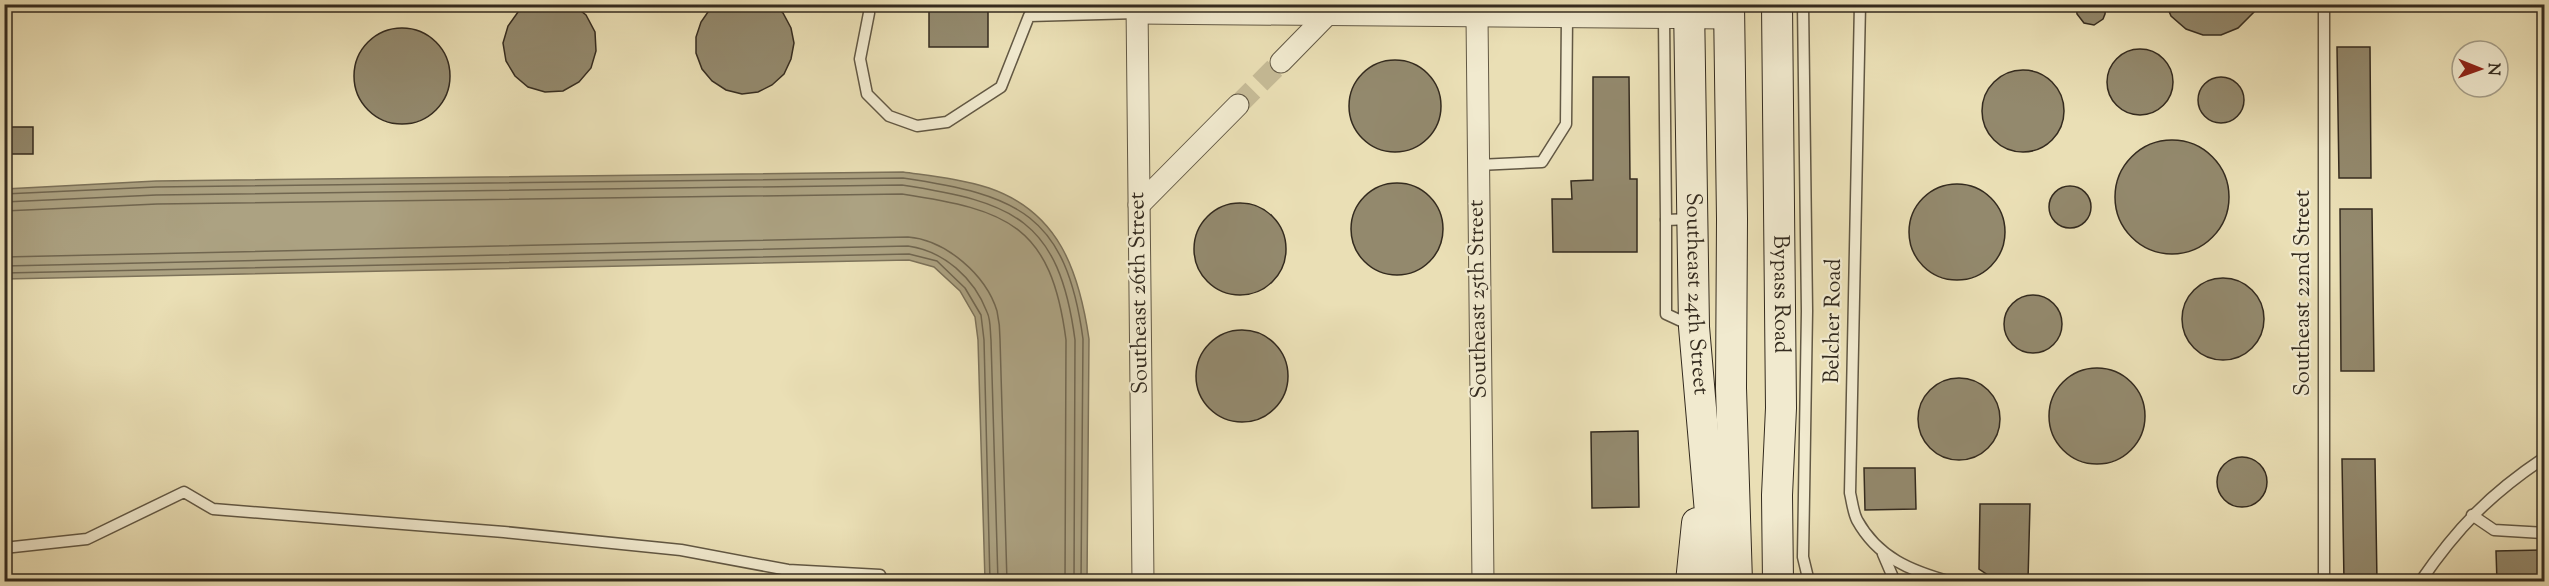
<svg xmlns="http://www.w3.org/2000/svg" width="2549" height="586" font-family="'Sorts Mill Goudy',serif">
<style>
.water{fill:#aca282;stroke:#7c725a;stroke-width:1.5}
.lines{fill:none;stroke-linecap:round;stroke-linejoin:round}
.shore{stroke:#706650;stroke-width:1.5}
.building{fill:#93896d;stroke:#342b1f;stroke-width:1.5}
.street-tunnel{stroke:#c6bb97;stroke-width:21;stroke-dasharray:21 10;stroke-linecap:butt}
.lane-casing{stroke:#625844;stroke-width:13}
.street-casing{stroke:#625844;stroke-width:23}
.secondary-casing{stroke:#342b1f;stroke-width:32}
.lane{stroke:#f1eacf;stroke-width:10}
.street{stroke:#f1eacf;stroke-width:21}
.secondary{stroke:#f1eacf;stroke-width:30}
.labels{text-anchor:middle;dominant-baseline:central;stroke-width:4.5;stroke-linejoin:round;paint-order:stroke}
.street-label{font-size:22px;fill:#342b1f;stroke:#f1eacf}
</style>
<rect width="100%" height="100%" fill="#eadfb5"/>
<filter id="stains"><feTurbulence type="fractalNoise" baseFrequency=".00333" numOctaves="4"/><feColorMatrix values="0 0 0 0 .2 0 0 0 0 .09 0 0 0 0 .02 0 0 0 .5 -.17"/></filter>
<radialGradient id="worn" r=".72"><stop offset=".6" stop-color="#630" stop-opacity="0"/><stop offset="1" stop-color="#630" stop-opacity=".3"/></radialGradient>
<path class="water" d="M 903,172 C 931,176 962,179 989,188 C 1059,212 1079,271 1089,339 L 1087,581 L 985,581 L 978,340 L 975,317 L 960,291 L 934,267 L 909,260 L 5,279 L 5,189 L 156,181 Z"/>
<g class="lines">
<g class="shore">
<path d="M 4,194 L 156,187 L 903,178 C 1018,195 1066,214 1083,339 L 1081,582"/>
<path d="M 4,202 L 156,195 L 902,185 C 1013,202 1059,219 1075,340 L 1074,582"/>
<path d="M 4,211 L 157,204 L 902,194 C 1008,210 1051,225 1066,340 L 1065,582"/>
<path d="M 4,257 L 908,237 C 946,240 986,275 997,311 C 999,320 1000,330 1000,339 L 1007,582"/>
<path d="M 4,266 L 908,246 C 944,251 974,278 987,312 C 991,320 990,331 991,340 L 998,582"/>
<path d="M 4,273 L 909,254 L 937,261 L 965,288 L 981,315 L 984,340 L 990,582"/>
</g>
</g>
<g class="building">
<path d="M 529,4 L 572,4 L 586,15 L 595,32 L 596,51 L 591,68 L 579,82 L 563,91 L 545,92 L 528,87 L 515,76 L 506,61 L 503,43 L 508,26 L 518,12 Z"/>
<path d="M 717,4 L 772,4 L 783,13 L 791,28 L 794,43 L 791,59 L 784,74 L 772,85 L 758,92 L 742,94 L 726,90 L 712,81 L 702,69 L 696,53 L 696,37 L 701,22 L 710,9 Z"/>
<rect x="929" y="4" width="59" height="43"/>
<path d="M 2076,4 L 2106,4 L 2105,14 L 2103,19 L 2094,25 L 2084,23 L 2077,14 Z"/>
<path d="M 2166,4 L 2262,4 L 2238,28 L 2221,35 L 2203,35 L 2186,29 L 2171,16 Z"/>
<circle cx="402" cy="76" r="48"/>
<path d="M 2337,47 L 2370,47 L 2371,178 L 2339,178 Z"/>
<circle cx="2140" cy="82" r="33"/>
<circle cx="1395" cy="106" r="46"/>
<circle cx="2023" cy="111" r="41"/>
<path d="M 1593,77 L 1629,77 L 1630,179 L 1637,179 L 1637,252 L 1553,252 L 1552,199 L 1572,199 L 1571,181 L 1593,180 Z"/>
<circle cx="2221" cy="100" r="23"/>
<rect x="4" y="127" width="29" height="27"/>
<circle cx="2172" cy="197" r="57"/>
<circle cx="1397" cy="229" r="46"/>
<circle cx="1957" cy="232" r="48"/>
<circle cx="2070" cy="207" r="21"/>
<circle cx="1240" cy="249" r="46"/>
<path d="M 2340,209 L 2372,209 L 2374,371 L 2341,371 Z"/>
<circle cx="2223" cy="319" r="41"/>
<circle cx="2033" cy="324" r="29"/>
<circle cx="1242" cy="376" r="46"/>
<circle cx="2097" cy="416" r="48"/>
<circle cx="1959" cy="419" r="41"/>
<path d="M 1638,431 L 1639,507 L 1592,508 L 1591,432 Z"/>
<circle cx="2242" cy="482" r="25"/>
<path d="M 2342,459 L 2375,459 L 2377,582 L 2344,582 Z"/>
<path d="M 1864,468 L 1915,468 L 1916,509 L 1865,510 Z"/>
<path d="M 1980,504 L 2030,504 L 2028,580 L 1994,579 L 1979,569 Z"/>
<path d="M 2544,550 L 2544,582 L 2497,582 L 2496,551 Z"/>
</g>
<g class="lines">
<path class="street-tunnel" d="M 1238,105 L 1281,62"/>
<defs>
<g id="lane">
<path d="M 1803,4 L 1807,311 L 1803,557 L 1809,582"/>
<path d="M 1860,4 L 1850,493 C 1852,501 1853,512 1857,520 C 1878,558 1911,571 1951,582"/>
<path d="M 2324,4 L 2324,582"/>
<path d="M 869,13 L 860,59 L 867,94 L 889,116 L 917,126 L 947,122 L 1001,87 L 1029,16 L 1137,13"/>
<path d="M 1664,18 L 1666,220 L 1691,219"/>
<path d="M 1478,165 L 1542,162 L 1566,124 L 1567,17"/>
<path d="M 1666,220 L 1666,314 L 1692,326"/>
<path d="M 2472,515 L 2494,530 L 2544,533"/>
<path d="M 4,548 L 87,539 L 184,492 L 213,509 L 504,532 L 681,550 L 788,570 L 880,575 L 880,582"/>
<path d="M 1883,554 L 1895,582"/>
<path d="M 2420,582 C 2457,528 2490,494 2544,458"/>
</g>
<g id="street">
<path d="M 1137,4 L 1143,582"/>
<path d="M 1137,13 L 1729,18"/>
<path d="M 1477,17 L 1483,582"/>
<path d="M 1281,62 L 1327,15"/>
<path d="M 1139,205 L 1238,105"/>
</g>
<g id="secondary">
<path id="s1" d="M 1689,4 L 1694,327 L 1716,582"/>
<path d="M 1729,4 L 1732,219 L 1731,388 L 1737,582"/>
<path id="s2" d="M 1777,4 L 1781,408 L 1777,495 L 1778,582"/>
<path d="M 1691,582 L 1697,523"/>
</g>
</defs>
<use href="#lane" class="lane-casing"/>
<use href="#street" class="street-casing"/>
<use href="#secondary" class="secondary-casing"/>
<use href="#lane" class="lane"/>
<use href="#street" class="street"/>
<use href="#secondary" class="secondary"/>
</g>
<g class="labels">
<g class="street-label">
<text transform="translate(1140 293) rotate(-91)">Southeast 26th Street</text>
<text stroke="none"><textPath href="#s1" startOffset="290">Southeast 24th Street</textPath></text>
<text stroke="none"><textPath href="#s2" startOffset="290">Bypass Road</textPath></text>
<text transform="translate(2304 293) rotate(-90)">Southeast 22nd Street</text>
<text transform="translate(1479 299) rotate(-91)">Southeast 25th Street</text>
<text transform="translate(1834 321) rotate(-89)">Belcher Road</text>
</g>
</g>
<rect width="2549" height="586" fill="none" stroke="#eadfb5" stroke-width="24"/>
<rect x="6" y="6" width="2537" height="574" fill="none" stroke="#342b1f" stroke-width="3"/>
<rect x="12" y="12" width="2525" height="562" fill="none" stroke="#342b1f" stroke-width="1.5"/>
<g transform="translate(2480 69) rotate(91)"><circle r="28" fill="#f1eacf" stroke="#a59e89" stroke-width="1.5"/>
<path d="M0-4.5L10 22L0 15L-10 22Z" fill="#8f2418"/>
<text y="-9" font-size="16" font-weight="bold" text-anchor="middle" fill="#342b1f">N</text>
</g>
<rect width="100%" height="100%" filter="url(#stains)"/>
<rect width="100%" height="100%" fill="url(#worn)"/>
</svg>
